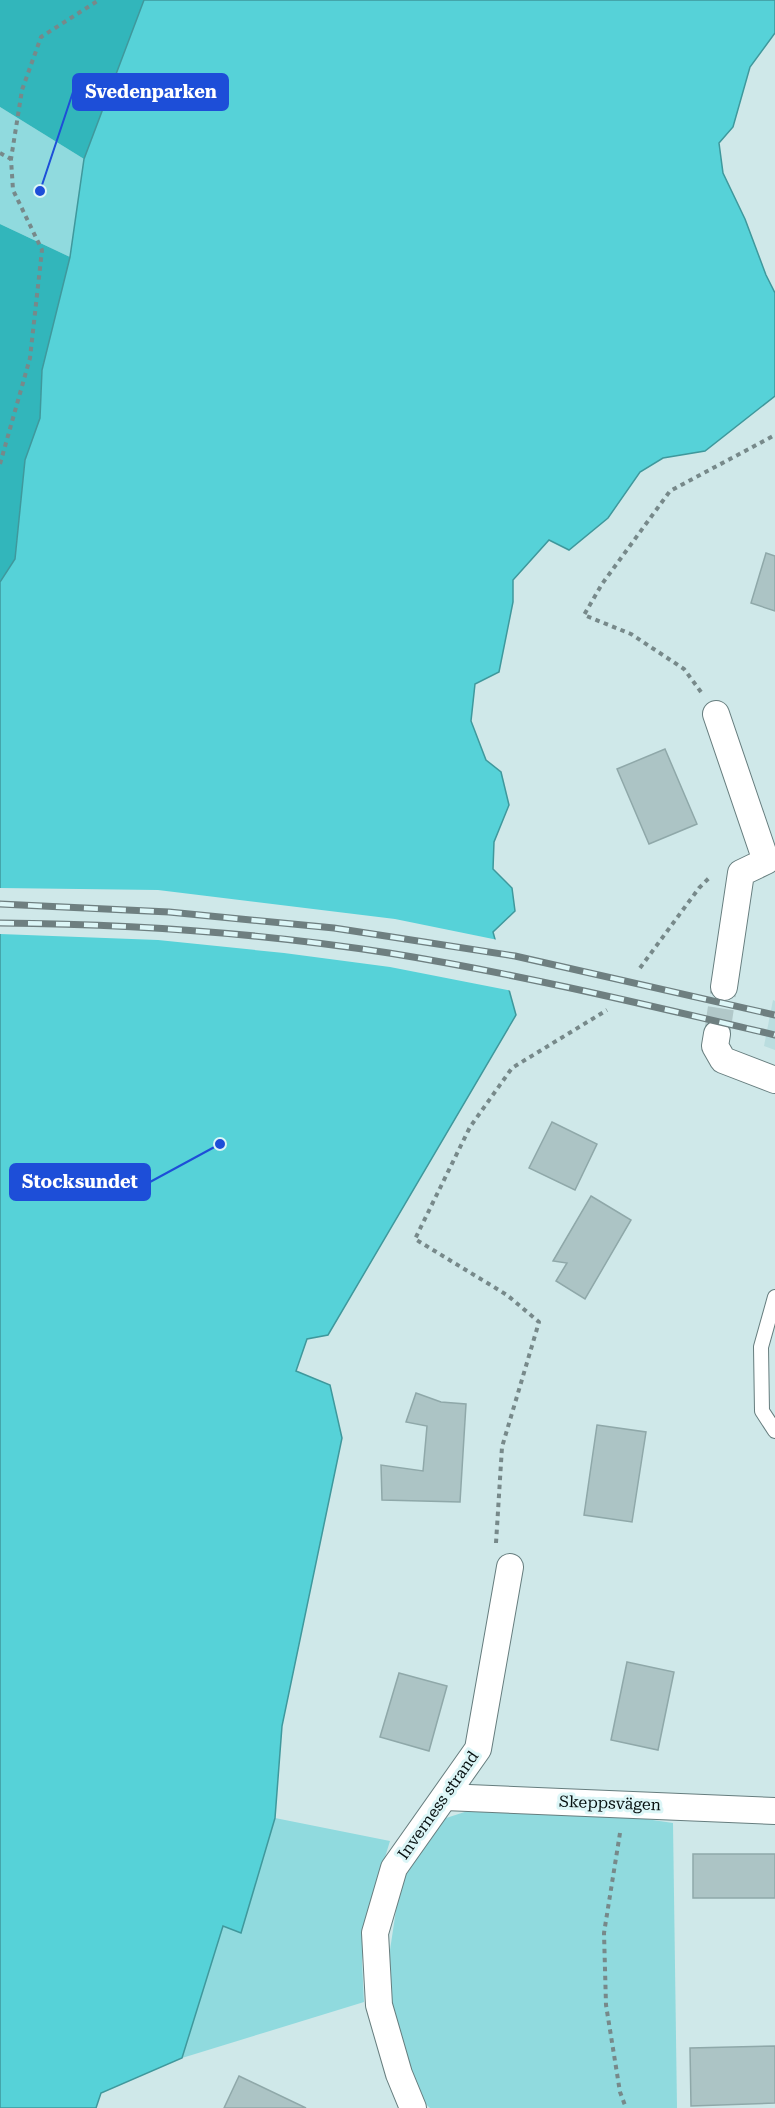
<svg xmlns="http://www.w3.org/2000/svg" width="775" height="2108" font-family="'Roboto Serif',serif">
<style>
.built{fill:#badddf}
.green{fill:#90dade}
.forest{fill:#32b6bb}
.water{fill:#56d2d8;stroke:#3f989c;stroke-width:1.5}
.pier{fill:#cfe8e9}
.building{fill:#acc4c5;stroke:#8fa8a9;stroke-width:1.5}
.lines{fill:none;stroke-linecap:round;stroke-linejoin:round}
.street-tunnel{stroke:#b1c8c9;stroke-width:26;stroke-dasharray:26 13;stroke-linecap:butt}
.lane-casing{stroke:#667d7e;stroke-width:16}
.street-casing{stroke:#667d7e;stroke-width:28}
.path{stroke:#77898a;stroke-width:4;stroke-dasharray:4.5 4.5;stroke-linecap:butt}
.lane{stroke:#fff;stroke-width:14}
.street{stroke:#fff;stroke-width:26}
.rail-casing{stroke:#6e7f80;stroke-width:7}
.rail{stroke:#dcf6f7;stroke-width:4.5;stroke-dasharray:14;stroke-linecap:butt}
.labels{text-anchor:middle;dominant-baseline:central;stroke-width:6;stroke-linejoin:round;paint-order:stroke}
.street-label{font-size:16px;fill:#081111;stroke:#dcf6f7}
.leader{fill:none;stroke:#1d4ed8;stroke-width:2}
.callout-dot{fill:#1d4ed8;stroke:#dcf6f7;stroke-width:2}
.callout{fill:#1d4ed8;stroke:#1d4ed8;stroke-width:2}
.callout-label{font-size:18px;text-anchor:middle;font-weight:bold;fill:#fff}
</style>
<rect width="100%" height="100%" fill="#cfe8e9"/>
<path class="built" d="M 773,1000 L 775,1001 L 775,1050 L 764,1046 Z"/>
<g class="green">
<path d="M 0,107 L 84,159 L 70,257 L 0,224 Z"/>
<path d="M 480,1807 L 605,1813 L 673,1823 L 677,2108 L 430,2108 L 419,2098 L 385,1983 L 398,1897 L 413,1850 L 437,1821 Z"/>
<path d="M 275,1818 L 390,1841 L 367,1916 L 362,1961 L 364,2002 L 182,2058 L 223,1926 L 241,1933 Z"/>
</g>
<g class="forest">
<path d="M 0,0 L 144,0 L 84,159 L 0,107 Z"/>
<path d="M 0,224 L 70,257 L 42,370 L 40,418 L 25,460 L 15,559 L 0,582 Z"/>
</g>
<path class="water" d="M 144,0 L 775,0 L 775,33 L 750,67 L 733,127 L 719,143 L 723,173 L 745,219 L 766,275 L 775,293 L 775,396 L 705,451 L 663,458 L 640,472 L 608,518 L 569,550 L 549,540 L 513,580 L 513,602 L 499,672 L 475,684 L 471,721 L 486,760 L 501,772 L 509,805 L 494,842 L 493,869 L 512,888 L 515,911 L 493,932 L 516,1015 L 328,1335 L 307,1339 L 296,1371 L 330,1385 L 342,1438 L 282,1726 L 275,1818 L 241,1933 L 223,1926 L 182,2058 L 101,2093 L 96,2108 L 0,2108 L 0,582 L 15,559 L 25,460 L 40,418 L 42,370 L 70,257 L 84,159 Z"/>
<path class="pier" d="M 0,888 L 158,890 L 395,919 L 498,940 L 512,991 L 390,967 L 284,953 L 158,940 L 0,934 Z"/>
<g class="building">
<path d="M 766,553 L 775,556 L 775,611 L 751,603 Z"/>
<path d="M 665,749 L 697,824 L 649,844 L 617,769 Z"/>
<path d="M 552,1122 L 597,1144 L 575,1190 L 529,1168 Z"/>
<path d="M 591,1196 L 631,1220 L 585,1299 L 556,1281 L 567,1263 L 553,1261 Z"/>
<path d="M 416,1393 L 441,1402 L 466,1404 L 460,1502 L 382,1500 L 381,1465 L 423,1471 L 427,1426 L 406,1422 Z"/>
<path d="M 597,1425 L 646,1432 L 632,1522 L 584,1515 Z"/>
<path d="M 627,1662 L 674,1672 L 658,1750 L 611,1740 Z"/>
<path d="M 399,1673 L 447,1686 L 429,1751 L 380,1737 Z"/>
<rect x="693" y="1854" width="82" height="44"/>
<path d="M 775,2046 L 775,2103 L 691,2106 L 690,2048 Z"/>
<path d="M 239,2076 L 306,2108 L 224,2108 Z"/>
</g>
<g class="lines">
<path class="street-tunnel" d="M 717,1034 L 724,987"/>
<defs>
<path id="lane" d="M 775,1297 L 761,1347 L 762,1411 L 775,1431"/>
<g id="street">
<path d="M 716,714 L 766,861 L 741,873 L 724,987"/>
<path d="M 717,1034 L 715,1046 L 723,1060 L 775,1080"/>
<path d="M 445,1797 L 775,1811"/>
<path d="M 413,2108 L 399,2074 L 379,2005 L 375,1933 L 394,1868 L 478,1749 L 510,1567"/>
</g>
</defs>
<use href="#lane" class="lane-casing"/>
<use href="#street" class="street-casing"/>
<g class="path">
<path d="M 0,153 L 11,159"/>
<path d="M 0,464 L 30,358 L 42,250 L 13,190 L 11,159 L 22,90 L 41,37 L 99,0"/>
<path d="M 701,692 L 684,669 L 631,634 L 584,615 L 602,584 L 670,491 L 775,435"/>
<path d="M 640,968 L 699,888 L 709,878"/>
<path d="M 496,1543 L 502,1447 L 539,1322 L 507,1295 L 415,1239 L 470,1127 L 512,1068 L 607,1010"/>
<path d="M 620,1833 L 604,1933 L 606,2005 L 620,2092 L 626,2108"/>
</g>
<use href="#lane" class="lane"/>
<use href="#street" class="street"/>
<defs>
<g id="rail">
<path d="M 0,904 L 169,912 L 334,928 L 515,956 L 775,1015"/>
<path d="M 0,923 C 130,924 261,933 389,953 C 519,974 647,1005 775,1035"/>
</g>
</defs>
<use href="#rail" class="rail-casing"/>
<use href="#rail" class="rail"/>
</g>
<g class="labels">
<g class="street-label">
<text transform="translate(610 1803) rotate(2)">Skeppsvägen</text>
<text transform="translate(438 1805) rotate(-55)">Inverness strand</text>
</g>
</g>
<path class="leader" d="M40 191L73 92M220 1144L150 1182"/>
<g class="callout-dot">
<circle cx="40" cy="191" r="6"/>
<circle cx="220" cy="1144" r="6"/>
</g>
<g class="callout">
<rect x="73" y="74" width="155" height="36" rx="6"/>
<rect x="10" y="1164" width="140" height="36" rx="6"/>
</g>
<g class="callout-label">
<text x="151" y="98">Svedenparken</text>
<text x="80" y="1188">Stocksundet</text>
</g>
</svg>
